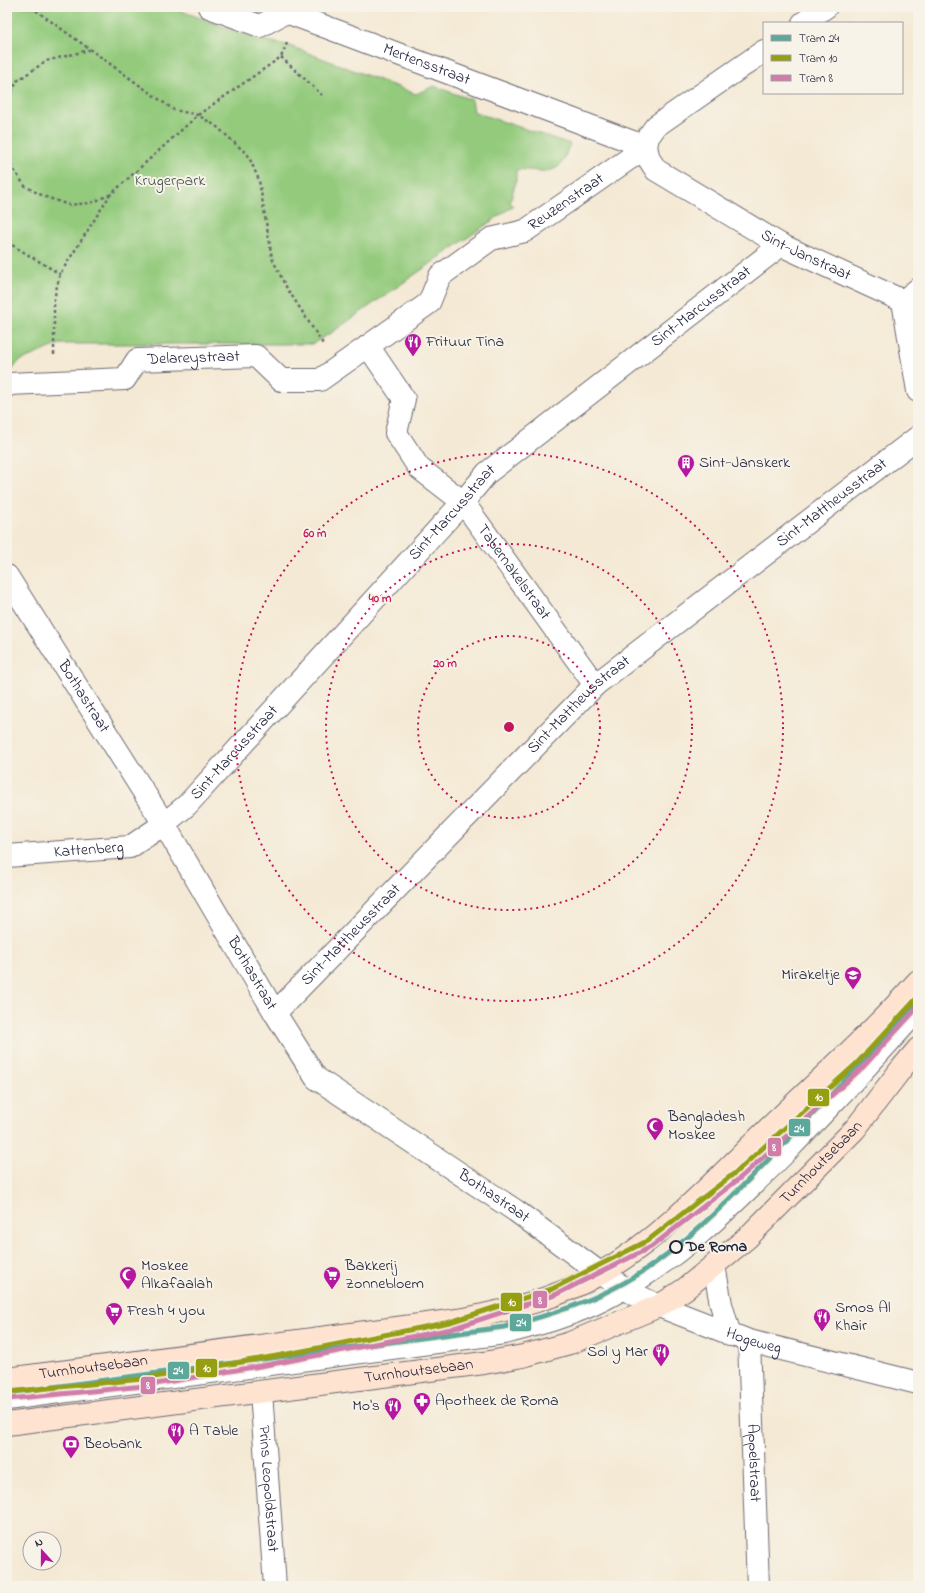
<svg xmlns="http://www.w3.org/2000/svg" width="925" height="1593" font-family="'Indie Flower',sans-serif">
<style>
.green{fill:#93ca7c;stroke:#5a765c}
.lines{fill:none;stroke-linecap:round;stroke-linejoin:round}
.lane-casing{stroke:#6c6871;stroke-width:18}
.street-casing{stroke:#6c6871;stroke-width:24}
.secondary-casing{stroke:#6c6871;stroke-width:24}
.path{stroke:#6c6871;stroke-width:2.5;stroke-dasharray:3 3;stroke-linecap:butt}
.lane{stroke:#fff;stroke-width:16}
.street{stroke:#fff;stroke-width:22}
.secondary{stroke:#fee3d1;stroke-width:22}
.tram-1-casing{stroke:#f7f3e8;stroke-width:8}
.tram-2-casing{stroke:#f7f3e8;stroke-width:8}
.tram-3-casing{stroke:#f7f3e8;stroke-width:8}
.tram-1{stroke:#5ea89b;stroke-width:5}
.tram-2{stroke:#969e12;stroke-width:5}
.tram-3{stroke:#d07ea9;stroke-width:5}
.ring{fill:none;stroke:#c2185b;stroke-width:2;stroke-dasharray:2 4}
.stop-dot{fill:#f7f3e8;stroke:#22223b;stroke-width:2}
.labels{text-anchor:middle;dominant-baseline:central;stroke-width:4;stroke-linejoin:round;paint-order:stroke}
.street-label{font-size:16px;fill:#22223b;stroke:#f7f3e8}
.park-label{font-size:16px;fill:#44544e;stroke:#f7f3e8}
.poi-label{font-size:16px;fill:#22223b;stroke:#f7f3e8;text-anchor:start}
.stop-label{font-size:16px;font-weight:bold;fill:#22223b;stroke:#f7f3e8;text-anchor:start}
.centre{fill:#c2185b;stroke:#f7f3e8;stroke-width:2}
.ring-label{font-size:12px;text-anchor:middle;font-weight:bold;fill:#c2185b;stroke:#f7f3e8;stroke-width:4;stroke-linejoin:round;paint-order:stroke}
.line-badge{stroke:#f7f3e8;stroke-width:1.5}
.badge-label{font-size:11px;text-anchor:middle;font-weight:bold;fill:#fff}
</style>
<rect width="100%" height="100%" fill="#f7f3e8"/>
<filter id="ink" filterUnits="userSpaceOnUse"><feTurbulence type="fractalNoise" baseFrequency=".025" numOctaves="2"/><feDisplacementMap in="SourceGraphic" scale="8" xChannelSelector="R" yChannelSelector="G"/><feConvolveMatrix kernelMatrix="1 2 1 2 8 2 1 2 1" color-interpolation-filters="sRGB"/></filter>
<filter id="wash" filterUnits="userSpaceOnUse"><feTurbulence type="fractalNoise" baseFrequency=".012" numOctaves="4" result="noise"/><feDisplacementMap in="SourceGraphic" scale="16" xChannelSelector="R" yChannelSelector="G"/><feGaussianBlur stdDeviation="0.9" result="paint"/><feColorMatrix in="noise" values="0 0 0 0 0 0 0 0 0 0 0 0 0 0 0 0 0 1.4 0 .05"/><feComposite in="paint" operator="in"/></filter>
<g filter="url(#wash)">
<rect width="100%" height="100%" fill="#f4e9d4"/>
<path class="green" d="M 7,7 L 171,7 L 256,39 L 287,45 L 416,94 L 434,86 L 472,100 L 474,112 L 570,144 C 567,150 564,162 559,166 C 547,176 530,168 516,170 L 516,181 L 510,202 L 513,206 L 331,333 L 312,344 L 60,344 L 19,361 L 7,377 Z"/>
</g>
<g filter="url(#ink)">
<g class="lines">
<defs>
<path id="lane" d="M 7,1402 L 505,1336 C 539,1327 574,1318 605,1302 C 675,1266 731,1211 786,1156 C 831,1110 875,1062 918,1014"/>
<g id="street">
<path id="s1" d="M 209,7 L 260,26 L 286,12 L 646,147"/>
<path d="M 803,23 L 826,7"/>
<path id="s2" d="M 646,147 L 649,159 L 656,170 L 781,245 L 903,301"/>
<path d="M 903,301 L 918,391"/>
<path d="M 903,301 L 918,289"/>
<path id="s3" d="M 368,346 L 404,399 L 396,433 L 419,468 L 463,502 L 595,685"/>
<path id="s4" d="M 7,386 L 9,384 L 125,379 L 137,360 L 256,356 L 281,380 L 320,380 L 429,303 L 440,276 L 491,239 L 525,231 L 646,147 L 648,137 L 656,126 L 764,51"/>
<path id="s5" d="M 7,576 L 164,824 L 275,1013 L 316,1078 L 516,1211 L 600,1273 L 636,1295 L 659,1306 L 749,1341 L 918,1383"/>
<path id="s6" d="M 7,856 L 130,847 L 164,824 L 187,805 L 463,502 L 487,473 L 781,245"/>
<path id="s7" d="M 275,1013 L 595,685 L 918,437"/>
<path d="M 714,1266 L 721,1304 L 730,1335"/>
<path id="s8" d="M 749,1341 L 758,1586"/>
<path id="s9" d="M 261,1392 L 275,1586"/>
</g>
<g id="secondary">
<path id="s10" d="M 7,1379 L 465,1319 C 516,1308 556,1299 601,1273 C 665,1235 717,1178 770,1127 C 820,1079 872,1033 918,981"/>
<path id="s11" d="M 7,1424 L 484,1363 L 523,1356 L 570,1343 L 659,1306 L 685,1289 L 747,1238 L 855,1129 L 902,1068 L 918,1049"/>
</g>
</defs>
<use href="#lane" class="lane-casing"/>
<use href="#street" class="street-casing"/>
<use href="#secondary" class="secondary-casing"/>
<g class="path">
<path d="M 31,7 L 174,110 L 198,115 L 216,126 L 248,155 L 259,180 L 272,258 L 285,285 L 323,344"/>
<path d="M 281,57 L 322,95"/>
<path d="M 7,103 L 17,81 L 46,61 L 89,50"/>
<path d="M 7,160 L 25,186 L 43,196 L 69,205 L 91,203 L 109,195"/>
<path d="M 7,242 L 60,274"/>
<path d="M 7,353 L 12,356"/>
<path d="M 54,355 L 54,299 L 60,274 L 110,195 L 198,115 L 281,57 L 287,43"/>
</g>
<use href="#lane" class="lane"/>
<use href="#street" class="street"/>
<use href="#secondary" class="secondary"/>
<defs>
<path id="tram-1" d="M 7,1393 L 504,1327 C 551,1315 598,1300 639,1274 C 687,1243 728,1201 768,1160 C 819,1108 869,1056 918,1002"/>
<path id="tram-2" d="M 7,1392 L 143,1379 L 282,1355 L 450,1322 L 552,1289 L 647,1241 L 736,1172 L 857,1063 L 918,997"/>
<path id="tram-3" d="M 8,1399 L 144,1386 L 283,1362 L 451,1329 L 555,1295 L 651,1247 L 740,1178 L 862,1068 L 918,1007"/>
</defs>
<use href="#tram-1" class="tram-1-casing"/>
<use href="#tram-2" class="tram-2-casing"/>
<use href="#tram-3" class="tram-3-casing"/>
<use href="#tram-1" class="tram-1"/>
<use href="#tram-2" class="tram-2"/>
<use href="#tram-3" class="tram-3"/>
</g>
</g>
<g class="ring">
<circle cx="509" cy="727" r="91"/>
<circle cx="509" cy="727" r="183"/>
<circle cx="509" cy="727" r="274"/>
</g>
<defs>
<symbol id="restaurant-pin" viewBox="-11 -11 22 30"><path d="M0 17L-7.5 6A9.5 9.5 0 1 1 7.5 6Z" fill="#b5179e" stroke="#f7f3e8"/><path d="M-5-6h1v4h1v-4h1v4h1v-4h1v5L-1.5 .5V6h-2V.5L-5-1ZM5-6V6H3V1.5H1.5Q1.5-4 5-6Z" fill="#fff"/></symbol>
<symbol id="building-pin" viewBox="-11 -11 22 30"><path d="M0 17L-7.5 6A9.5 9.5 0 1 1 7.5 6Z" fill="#b5179e" stroke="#f7f3e8"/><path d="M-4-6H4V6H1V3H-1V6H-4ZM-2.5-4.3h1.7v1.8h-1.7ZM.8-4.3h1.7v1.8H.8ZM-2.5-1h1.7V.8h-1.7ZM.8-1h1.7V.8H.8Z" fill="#fff"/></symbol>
<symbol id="school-pin" viewBox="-11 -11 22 30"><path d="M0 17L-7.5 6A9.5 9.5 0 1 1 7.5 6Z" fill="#b5179e" stroke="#f7f3e8"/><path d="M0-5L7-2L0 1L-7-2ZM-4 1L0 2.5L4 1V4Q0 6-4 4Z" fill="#fff"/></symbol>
<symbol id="mosque-pin" viewBox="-11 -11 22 30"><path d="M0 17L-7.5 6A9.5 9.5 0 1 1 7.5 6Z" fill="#b5179e" stroke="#f7f3e8"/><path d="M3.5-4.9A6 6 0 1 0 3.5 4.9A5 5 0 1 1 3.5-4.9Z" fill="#fff"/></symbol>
<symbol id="supermarket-pin" viewBox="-11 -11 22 30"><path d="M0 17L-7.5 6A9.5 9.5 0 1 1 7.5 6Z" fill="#b5179e" stroke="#f7f3e8"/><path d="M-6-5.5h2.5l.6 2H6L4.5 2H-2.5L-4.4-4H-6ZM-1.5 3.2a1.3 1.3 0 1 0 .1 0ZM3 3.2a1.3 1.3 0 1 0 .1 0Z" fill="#fff"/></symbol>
<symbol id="pharmacy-pin" viewBox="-11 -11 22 30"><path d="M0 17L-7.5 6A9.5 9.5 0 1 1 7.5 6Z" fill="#b5179e" stroke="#f7f3e8"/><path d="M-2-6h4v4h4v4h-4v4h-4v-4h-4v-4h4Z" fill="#fff"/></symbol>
<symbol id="bank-pin" viewBox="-11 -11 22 30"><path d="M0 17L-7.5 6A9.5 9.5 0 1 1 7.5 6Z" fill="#b5179e" stroke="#f7f3e8"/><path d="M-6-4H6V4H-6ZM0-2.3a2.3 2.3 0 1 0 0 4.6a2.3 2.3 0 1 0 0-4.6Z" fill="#fff"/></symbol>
</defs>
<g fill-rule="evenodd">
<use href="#restaurant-pin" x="403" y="332" width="20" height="27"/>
<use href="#building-pin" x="676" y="453" width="20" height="27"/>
<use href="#school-pin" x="843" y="965" width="20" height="27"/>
<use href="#mosque-pin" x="645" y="1116" width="20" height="27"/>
<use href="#mosque-pin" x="118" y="1265" width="20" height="27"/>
<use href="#supermarket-pin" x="322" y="1265" width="20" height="27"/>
<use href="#supermarket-pin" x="104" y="1301" width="20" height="27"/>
<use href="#restaurant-pin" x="812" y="1307" width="20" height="27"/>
<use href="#restaurant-pin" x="651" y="1342" width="20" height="27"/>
<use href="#pharmacy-pin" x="412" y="1391" width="20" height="27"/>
<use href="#restaurant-pin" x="383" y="1396" width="20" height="27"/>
<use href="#restaurant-pin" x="166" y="1421" width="20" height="27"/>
<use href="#bank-pin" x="61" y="1434" width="20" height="27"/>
</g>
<circle class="stop-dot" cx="676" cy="1247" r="6"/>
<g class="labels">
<g class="street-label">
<text stroke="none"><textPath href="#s1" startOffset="234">Mertensstraat</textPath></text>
<text stroke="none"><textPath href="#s4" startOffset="645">Reuzenstraat</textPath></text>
<text stroke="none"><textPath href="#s2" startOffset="198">Sint-Janstraat</textPath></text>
<text stroke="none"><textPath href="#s6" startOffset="913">Sint-Marcusstraat</textPath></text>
<text stroke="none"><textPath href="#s4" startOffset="198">Delareystraat</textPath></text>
<text stroke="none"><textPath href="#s7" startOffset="757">Sint-Mattheusstraat</textPath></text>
<text stroke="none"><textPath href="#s6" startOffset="589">Sint-Marcusstraat</textPath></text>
<text stroke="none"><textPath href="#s3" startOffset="283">Tabernakelstraat</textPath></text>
<text stroke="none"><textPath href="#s5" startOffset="143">Bothastraat</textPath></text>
<text stroke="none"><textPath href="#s7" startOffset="433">Sint-Mattheusstraat</textPath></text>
<text stroke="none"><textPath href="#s6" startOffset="265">Sint-Marcusstraat</textPath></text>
<text stroke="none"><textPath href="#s6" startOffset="82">Kattenberg</textPath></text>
<text stroke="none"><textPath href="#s7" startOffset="109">Sint-Mattheusstraat</textPath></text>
<text stroke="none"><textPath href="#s5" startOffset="467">Bothastraat</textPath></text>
<text stroke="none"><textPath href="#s11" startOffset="883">Turnhoutsebaan</textPath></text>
<text stroke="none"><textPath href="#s5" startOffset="803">Bothastraat</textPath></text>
<text stroke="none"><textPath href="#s5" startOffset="1103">Hogeweg</textPath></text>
<text stroke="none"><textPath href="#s10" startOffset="87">Turnhoutsebaan</textPath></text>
<text stroke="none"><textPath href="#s11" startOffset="415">Turnhoutsebaan</textPath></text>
<text stroke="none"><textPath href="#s8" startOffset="122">Appelstraat</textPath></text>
<text stroke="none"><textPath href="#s9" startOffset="97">Prins Leopoldstraat</textPath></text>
</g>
<g class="park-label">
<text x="170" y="181">Krugerpark</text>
</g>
<g class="poi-label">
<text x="426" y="342">Frituur Tina</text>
<text x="699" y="463">Sint-Janskerk</text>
<text x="840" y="975" text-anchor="end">Mirakeltje</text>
<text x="668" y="1117">Bangladesh<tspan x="668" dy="18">Moskee</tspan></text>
<text x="141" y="1266">Moskee<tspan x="141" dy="18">Alkafaalah</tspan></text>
<text x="345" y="1266">Bakkerij<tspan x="345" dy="18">Zonnebloem</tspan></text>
<text x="835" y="1308">Smos Al<tspan x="835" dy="18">Khair</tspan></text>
<text x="127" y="1311">Fresh 4 you</text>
<text x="648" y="1352" text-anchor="end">Sol y Mar</text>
<text x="435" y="1401">Apotheek de Roma</text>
<text x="380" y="1406" text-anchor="end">Mo's</text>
<text x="189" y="1431">A Table</text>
<text x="84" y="1444">Beobank</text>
</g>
<g class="stop-label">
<text x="686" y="1247">De Roma</text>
</g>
</g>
<circle cx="509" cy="727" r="6" class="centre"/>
<g class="ring-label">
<text x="315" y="537">60 m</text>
<text x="380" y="602">40 m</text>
<text x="445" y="667">20 m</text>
</g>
<g class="line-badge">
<rect x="807" y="1088" width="23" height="19" rx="4" fill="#969e12"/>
<rect x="788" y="1118" width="23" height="19" rx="4" fill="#5ea89b"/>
<rect x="767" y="1137" width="15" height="20" rx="4" fill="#d07ea9"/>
<rect x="532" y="1290" width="16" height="19" rx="4" fill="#d07ea9"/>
<rect x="500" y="1292" width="23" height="20" rx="4" fill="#969e12"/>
<rect x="509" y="1313" width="23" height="19" rx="4" fill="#5ea89b"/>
<rect x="195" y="1358" width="23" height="20" rx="4" fill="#969e12"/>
<rect x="167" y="1361" width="23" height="19" rx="4" fill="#5ea89b"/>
<rect x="140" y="1376" width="16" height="19" rx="4" fill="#d07ea9"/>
</g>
<g class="badge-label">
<text x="819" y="1101">10</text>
<text x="799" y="1132">24</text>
<text x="774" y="1151">8</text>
<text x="540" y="1304">8</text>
<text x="512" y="1306">10</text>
<text x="521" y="1326">24</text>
<text x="207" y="1372">10</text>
<text x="178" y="1374">24</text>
<text x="148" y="1389">8</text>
</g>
<rect width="925" height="1593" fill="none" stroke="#f7f3e8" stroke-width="24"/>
<rect x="763" y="22" width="140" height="72" fill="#f7f3e8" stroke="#a29fa3"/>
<rect x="771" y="35" width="20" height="6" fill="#5ea89b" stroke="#a29fa3"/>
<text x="799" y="42" font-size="12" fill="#22223b">Tram 24</text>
<rect x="771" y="55" width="20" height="6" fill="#969e12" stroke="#a29fa3"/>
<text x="799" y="62" font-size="12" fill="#22223b">Tram 10</text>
<rect x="771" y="75" width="20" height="6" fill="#d07ea9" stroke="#a29fa3"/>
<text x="799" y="82" font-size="12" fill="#22223b">Tram 8</text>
<g transform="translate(42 1551) rotate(339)"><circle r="19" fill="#f7f3e8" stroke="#a29fa3"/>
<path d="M0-3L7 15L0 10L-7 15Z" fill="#b5179e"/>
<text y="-6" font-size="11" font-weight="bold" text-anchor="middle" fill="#22223b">N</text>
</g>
</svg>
